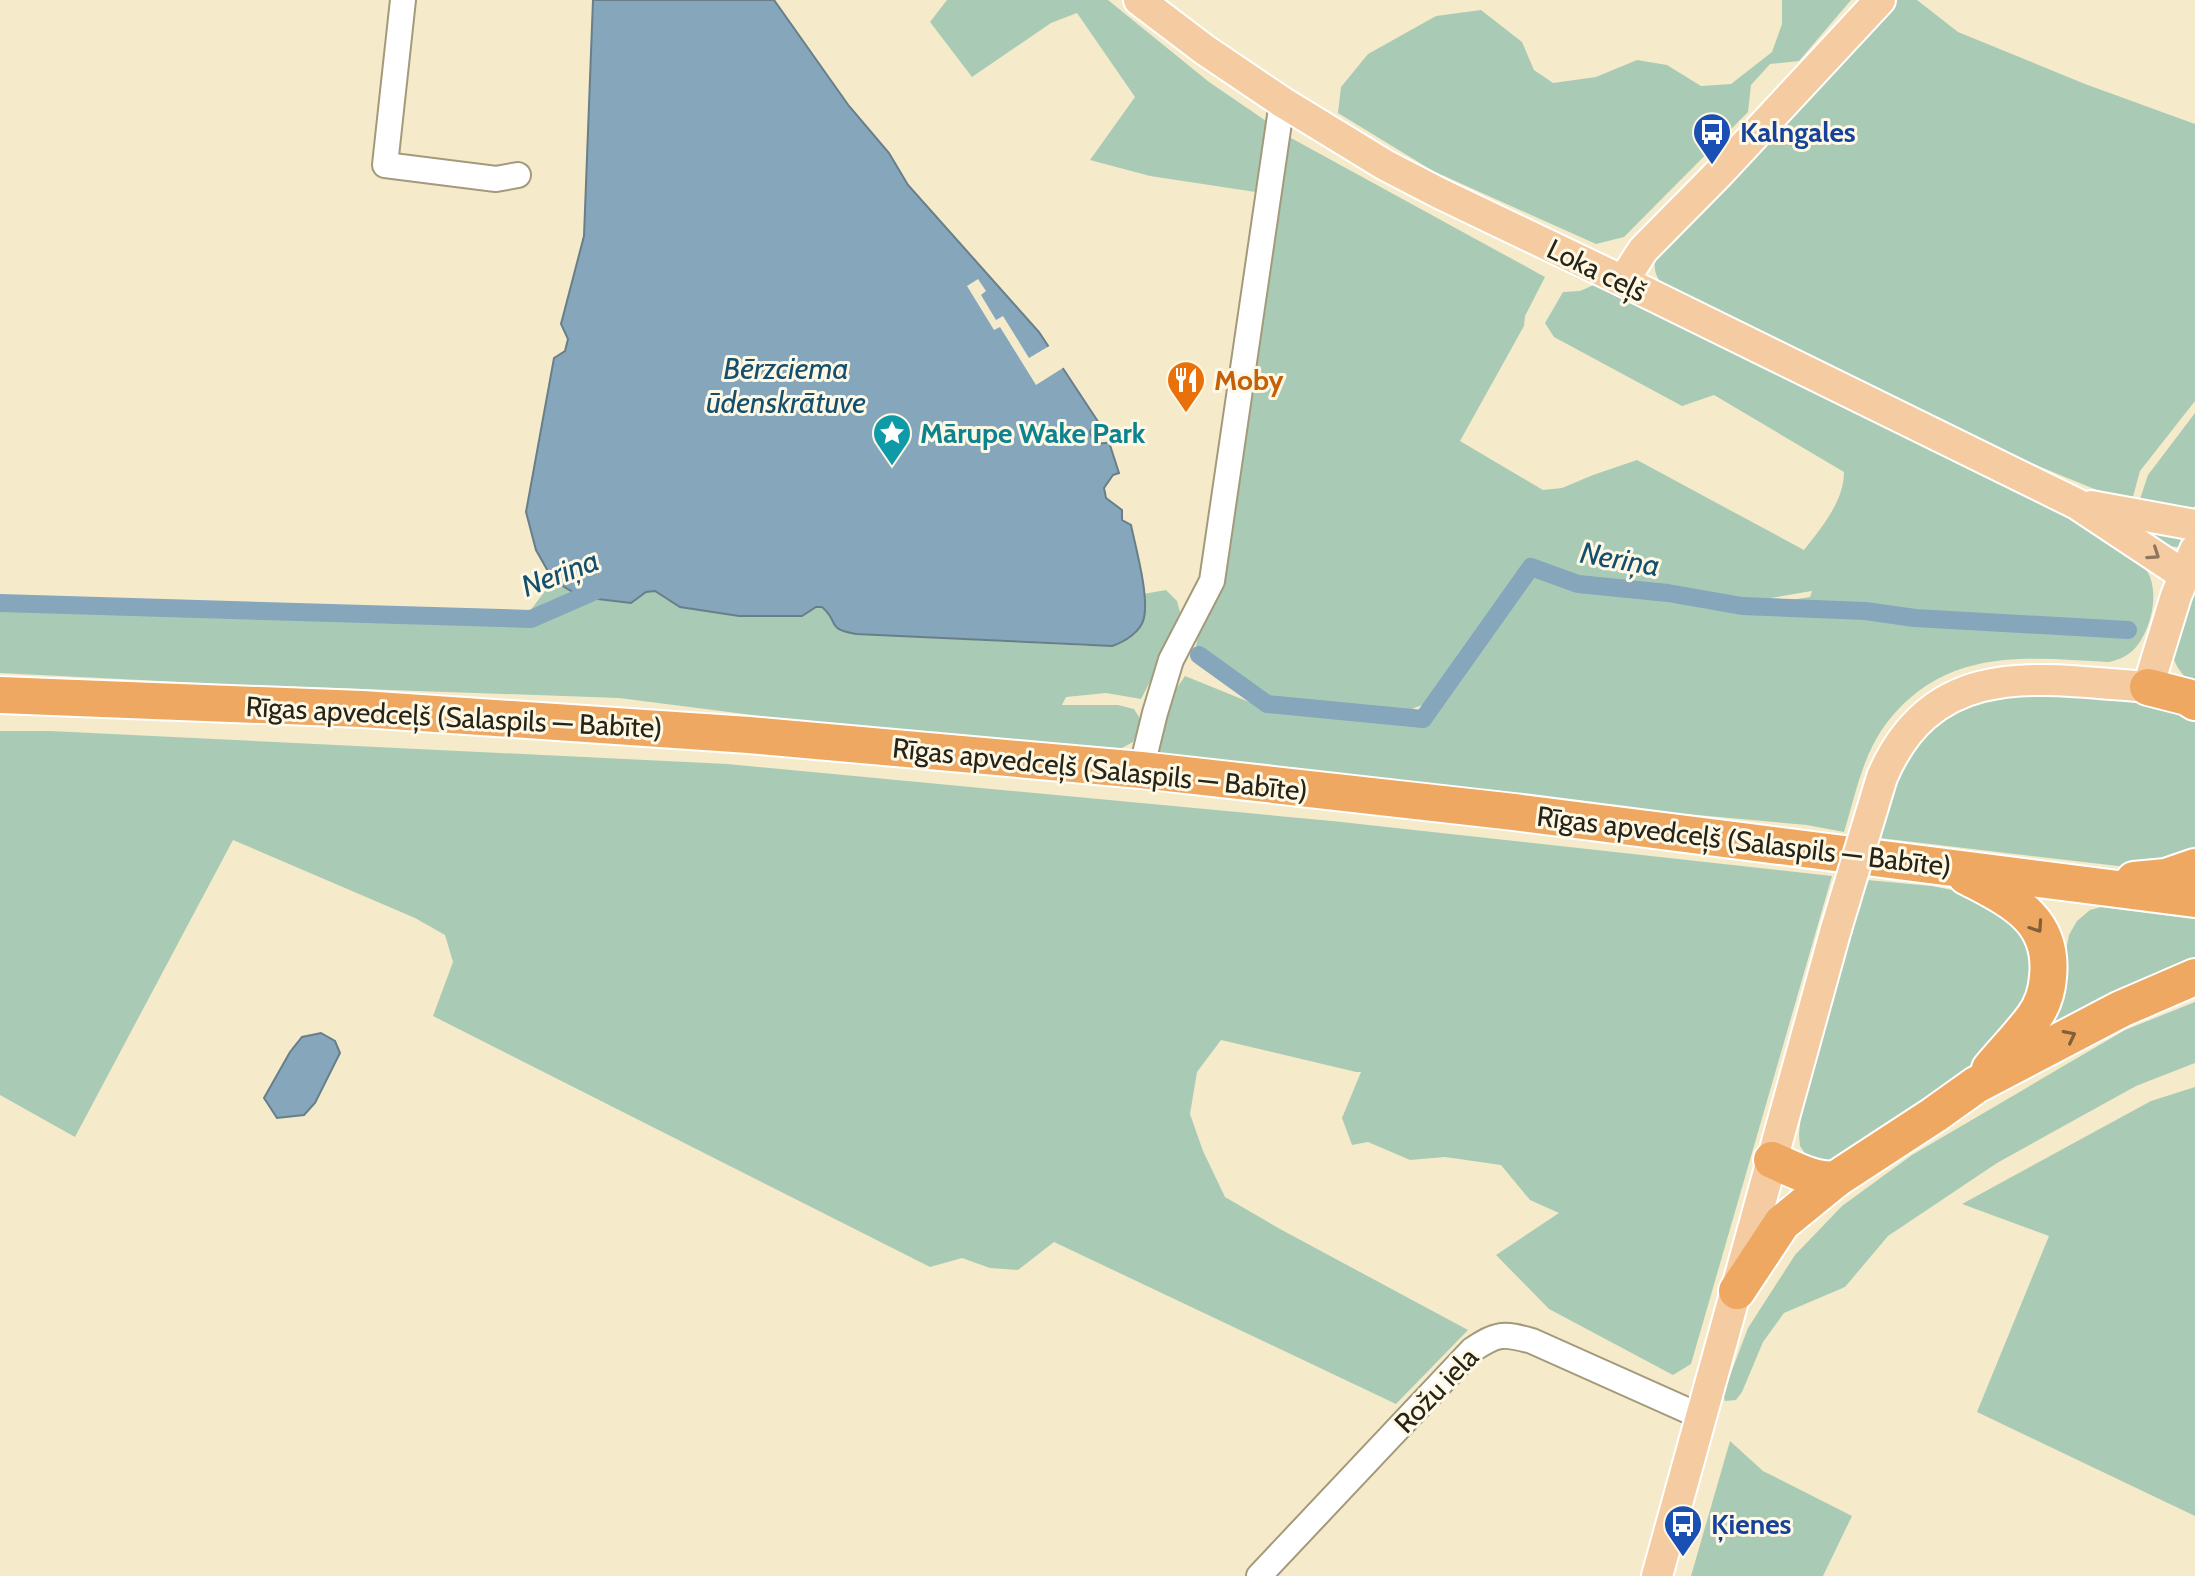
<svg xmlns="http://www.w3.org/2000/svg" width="2195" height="1576" font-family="Cabin,sans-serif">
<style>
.green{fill:#a9cbb6}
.water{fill:#85a6bb;stroke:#687f8a;stroke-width:2}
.pier{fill:#f5ebcb}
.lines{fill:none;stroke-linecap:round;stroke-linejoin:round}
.canal{stroke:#85a6bb;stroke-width:18}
.minor-casing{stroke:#a39a7c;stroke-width:28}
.major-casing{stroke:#fff;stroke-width:34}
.highway-casing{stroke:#fff;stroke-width:40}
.minor{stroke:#fff;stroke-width:24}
.major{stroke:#f5cba1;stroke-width:30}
.highway{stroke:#eea862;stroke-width:36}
.major-bridge-casing{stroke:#fff;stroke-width:34;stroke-linecap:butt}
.major-bridge{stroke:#f5cba1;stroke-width:30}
.oneway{stroke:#8e775c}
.oneway2{stroke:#805f39}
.labels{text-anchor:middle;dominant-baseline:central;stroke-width:6;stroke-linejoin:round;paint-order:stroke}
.transit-label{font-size:28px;font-weight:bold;fill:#164399;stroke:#fef8e5;text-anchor:start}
.street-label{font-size:28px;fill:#262317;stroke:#fef8e5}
.food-label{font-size:28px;font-weight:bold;fill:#c56008;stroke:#fef8e5;text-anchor:start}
.culture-label{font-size:28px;font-weight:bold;fill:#0d838f;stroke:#fef8e5;text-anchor:start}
.water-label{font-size:30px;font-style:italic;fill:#154f6e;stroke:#fef8e5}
</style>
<rect width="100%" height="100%" fill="#f5ebcb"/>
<g class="green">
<path d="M 947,0 L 1108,0 L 1209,82 L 1291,138 L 1545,277 L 1525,316 L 1524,326 L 1460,441 L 1543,490 L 1562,488 L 1593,475 L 1637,460 L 1804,550 C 1822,527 1844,501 1844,472 L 1714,395 L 1682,406 L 1554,337 L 1545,323 L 1563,292 L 1580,291 L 1598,283 L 2092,530 C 2111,542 2135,552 2147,571 C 2161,593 2150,636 2131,652 C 2124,658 2117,660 2109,662 C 2044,659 1976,649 1920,690 C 1900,705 1884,723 1873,745 C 1859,772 1853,804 1844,832 L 1807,825 L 1162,767 L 1154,757 L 1170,698 L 1185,676 L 1264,708 L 1423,723 L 1524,583 L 1535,575 L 1577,587 L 1668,595 L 1738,608 L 1810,597 L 1812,591 L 1741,603 L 1661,589 L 1580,583 L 1530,565 L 1527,567 L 1427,703 L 1402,713 L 1263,699 L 1218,658 L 1196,646 L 1199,633 L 1219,589 L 1276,195 L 1150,176 L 1090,160 L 1135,97 L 1077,13 L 1051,23 L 972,77 L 930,22 Z"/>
<path d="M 1782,0 L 1851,0 L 1799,61 L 1770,64 L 1751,85 L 1748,112 L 1624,237 L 1596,244 L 1433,171 L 1338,113 L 1341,87 L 1368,54 L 1436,16 L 1481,10 L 1522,42 L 1534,70 L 1553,83 L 1596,77 L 1637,60 L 1667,65 L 1701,86 L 1731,84 L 1772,52 L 1782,24 Z"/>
<path d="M 1895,0 L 1917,0 L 1958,32 L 2085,84 L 2195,124 L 2195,401 L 2140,471 L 2131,504 L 1962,435 L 1672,295 C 1656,279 1652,273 1656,250 L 1890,2 Z"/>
<path d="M 2195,413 L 2195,506 L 2189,511 L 2138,505 L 2148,475 Z"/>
<path d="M 2136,521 L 2178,536 L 2182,542 L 2178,547 L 2164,546 L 2133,530 Z"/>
<path d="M 553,580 L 581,597 L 631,603 L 646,592 L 655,591 L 680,607 L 811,609 L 822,607 C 840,622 827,629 856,634 L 1090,646 L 1112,646 L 1144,620 L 1143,594 L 1166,590 L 1177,601 L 1180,612 L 1156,670 L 1141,699 L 1106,693 L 1066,697 L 1062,705 L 1118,705 L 1134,709 L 1141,720 L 1133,742 L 1122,748 L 1092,751 L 839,726 L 619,698 L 220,684 L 0,673 L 0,597 L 530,611 Z"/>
<path d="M 2195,580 L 2195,685 C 2181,675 2174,665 2171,649 Z"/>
<path d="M 2014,694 C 2065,695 2153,691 2195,721 L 2195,856 L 2144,869 L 1879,838 L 1898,781 L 1896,780 L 1919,741 L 1950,714 L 1971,703 Z"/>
<path d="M 0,731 L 50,731 L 727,764 L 1332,821 L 1832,876 L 1691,1364 L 1673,1375 L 1549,1309 L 1496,1255 L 1559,1213 L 1530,1200 L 1501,1165 L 1445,1157 L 1410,1160 L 1368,1142 L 1352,1145 L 1342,1118 L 1361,1072 L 1356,1072 L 1221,1040 L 1197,1072 L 1190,1114 L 1203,1151 L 1225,1197 L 1280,1229 L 1468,1330 L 1396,1404 L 1054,1242 L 1018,1270 L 990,1268 L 962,1258 L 930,1267 L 433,1016 L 453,962 L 445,935 L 415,918 L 233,840 L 75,1137 L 0,1095 Z"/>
<path d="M 1867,880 L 1932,886 L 1967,893 L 2022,926 L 2037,982 L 2006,1034 L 1937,1097 L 1847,1157 L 1826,1163 L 1810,1157 L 1804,1152 L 1800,1146 L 1799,1135 L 1801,1114 Z"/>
<path d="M 2101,907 L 2195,919 L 2195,967 L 2034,1043 L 2063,966 L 2069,935 L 2077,921 L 2090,910 Z"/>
<path d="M 2195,1002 L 2195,1063 L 2136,1086 L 1997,1163 L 1888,1236 L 1845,1287 L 1784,1313 L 1763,1342 L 1742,1392 L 1736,1400 L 1725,1401 L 1723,1394 L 1748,1328 L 1795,1255 L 1842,1206 L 1912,1155 L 2125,1030 Z"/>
<path d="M 2195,1087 L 2195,1516 L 1977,1412 L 2049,1236 L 1962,1204 L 2151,1101 Z"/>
<path d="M 1730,1441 L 1763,1471 L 1852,1516 L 1823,1576 L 1691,1576 Z"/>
</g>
<g class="water">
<path d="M 593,0 L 774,0 L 849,106 L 889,153 L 908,185 L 1039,332 L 1099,423 L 1090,431 L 1091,436 C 1096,443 1101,445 1109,442 L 1119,473 L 1113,475 L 1104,488 L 1106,498 L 1122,510 L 1122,520 L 1131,525 C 1136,549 1149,595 1144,618 C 1141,632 1124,642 1112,646 L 856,634 C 825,629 840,622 822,607 L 816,607 L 802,616 L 739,616 L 680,607 L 655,591 L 646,592 L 631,603 L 581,597 L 553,580 L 536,550 L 526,512 L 554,358 L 565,351 L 568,339 L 561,324 L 584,236 Z"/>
<path d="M 321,1033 L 335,1041 L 340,1053 L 315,1103 L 304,1115 L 277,1118 L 264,1098 L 290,1052 L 302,1037 Z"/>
</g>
<path class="pier" d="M 978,279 L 986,291 L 981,295 L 996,320 L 1003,316 L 1029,358 L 1051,345 L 1066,366 L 1036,385 L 1000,327 L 994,330 L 967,286 Z"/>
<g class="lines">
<g class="canal">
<path d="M 0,603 L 531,619 L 602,588"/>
<path d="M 1199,655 L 1267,704 L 1423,719 L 1531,567 L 1578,584 L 1668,593 L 1742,606 L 1865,611 L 1915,618 L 2128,630"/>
</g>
<defs>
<g id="minor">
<path d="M 403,0 L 385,165 L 496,179 L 518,175"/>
<path d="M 1141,770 L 1155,713 L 1171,660 L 1212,581 L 1282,102"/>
<path d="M 1259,1576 L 1472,1350 C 1497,1333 1503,1333 1532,1341 L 1702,1417"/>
</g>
<g id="major">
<path d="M 1139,0 L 1205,50 L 1282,102 L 1385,165 L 1439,193 L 1623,281 L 2077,504 L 2184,575"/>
<path d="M 1623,281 L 1643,250 L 1719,173 L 1880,0"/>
<path d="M 2091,506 L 2195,525"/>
<path d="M 1882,777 C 1934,656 2040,679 2148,687 L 2176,596 L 2195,550"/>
<path d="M 1657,1576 L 1836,929"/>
</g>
<g id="highway">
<path d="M 2148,687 L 2187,697 L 2195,702"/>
<path d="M 0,695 L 362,709 L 749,735 L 1141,770 L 1514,812 L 2195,899"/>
<path d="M 1966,876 C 2011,900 2054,918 2048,977 C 2047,991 2042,1006 2034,1017 C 2021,1035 2004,1052 1990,1069"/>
<path d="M 2134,880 L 2166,877 L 2195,867"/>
<path d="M 1772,1160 C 1791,1168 1815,1182 1836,1179"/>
<path d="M 1737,1291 L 1782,1223 L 1836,1179 L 1934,1115 L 1976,1085 L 2121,1009 L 2195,977"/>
</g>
</defs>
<use href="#minor" class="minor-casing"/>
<use href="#major" class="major-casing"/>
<use href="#highway" class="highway-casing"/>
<use href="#minor" class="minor"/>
<use href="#major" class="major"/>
<use href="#highway" class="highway"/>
<defs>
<path id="major-bridge" d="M 1836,929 L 1882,777"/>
</defs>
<use href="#major-bridge" class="major-bridge-casing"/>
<use href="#major-bridge" class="major-bridge"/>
</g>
<defs><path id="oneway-chevron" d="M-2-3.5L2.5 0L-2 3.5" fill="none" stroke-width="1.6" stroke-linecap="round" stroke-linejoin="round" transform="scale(2)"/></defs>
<use class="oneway" href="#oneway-chevron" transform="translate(2154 554) rotate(34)"/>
<g class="oneway2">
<use href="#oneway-chevron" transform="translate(2037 927) rotate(56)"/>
<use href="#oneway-chevron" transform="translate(2070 1036) rotate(-27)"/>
</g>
<defs>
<symbol id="bus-pin" viewBox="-11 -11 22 30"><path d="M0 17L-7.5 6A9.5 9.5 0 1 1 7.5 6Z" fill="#1a4fb4" stroke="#fef8e5"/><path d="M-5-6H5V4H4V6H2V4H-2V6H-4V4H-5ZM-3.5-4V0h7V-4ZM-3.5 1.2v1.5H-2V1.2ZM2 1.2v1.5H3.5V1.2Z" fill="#fff"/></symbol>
<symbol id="restaurant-pin" viewBox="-11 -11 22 30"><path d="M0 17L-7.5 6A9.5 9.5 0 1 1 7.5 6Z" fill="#e8710a" stroke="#fef8e5"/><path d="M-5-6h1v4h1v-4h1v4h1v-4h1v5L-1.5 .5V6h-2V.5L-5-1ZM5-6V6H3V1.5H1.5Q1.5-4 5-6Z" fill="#fff"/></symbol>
<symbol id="sight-pin" viewBox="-11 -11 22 30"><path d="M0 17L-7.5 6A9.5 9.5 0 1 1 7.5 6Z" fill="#0f9aa8" stroke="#fef8e5"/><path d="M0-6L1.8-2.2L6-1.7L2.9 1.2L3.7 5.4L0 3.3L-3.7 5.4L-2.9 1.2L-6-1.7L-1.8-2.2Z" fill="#fff"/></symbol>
</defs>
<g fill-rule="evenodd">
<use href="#bus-pin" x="1690" y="110" width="44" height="60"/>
<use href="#restaurant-pin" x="1164" y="358" width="44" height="60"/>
<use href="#sight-pin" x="870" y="411" width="44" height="60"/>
<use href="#bus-pin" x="1661" y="1502" width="44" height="60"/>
</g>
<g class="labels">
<g class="transit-label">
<text x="1740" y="132">Kalngales</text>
<text x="1711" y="1524">Ķienes</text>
</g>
<g class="street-label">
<text transform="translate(1597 270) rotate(26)">Loka ceļš</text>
<text transform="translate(454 717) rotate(3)">Rīgas apvedceļš (Salaspils — Babīte)</text>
<text transform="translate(1100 769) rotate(6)">Rīgas apvedceļš (Salaspils — Babīte)</text>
<text transform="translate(1744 841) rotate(7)">Rīgas apvedceļš (Salaspils — Babīte)</text>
<text transform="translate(1436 1390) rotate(-46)">Rožu iela</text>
</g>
<g class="food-label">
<text x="1214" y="380">Moby</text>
</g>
<g class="culture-label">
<text x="920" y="433">Mārupe Wake Park</text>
</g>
<g class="water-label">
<text x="786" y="368">Bērzciema<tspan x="786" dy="34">ūdenskrātuve</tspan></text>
<text transform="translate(1620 559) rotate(10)">Neriņa</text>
<text transform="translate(560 573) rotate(-21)">Neriņa</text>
</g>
</g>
</svg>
